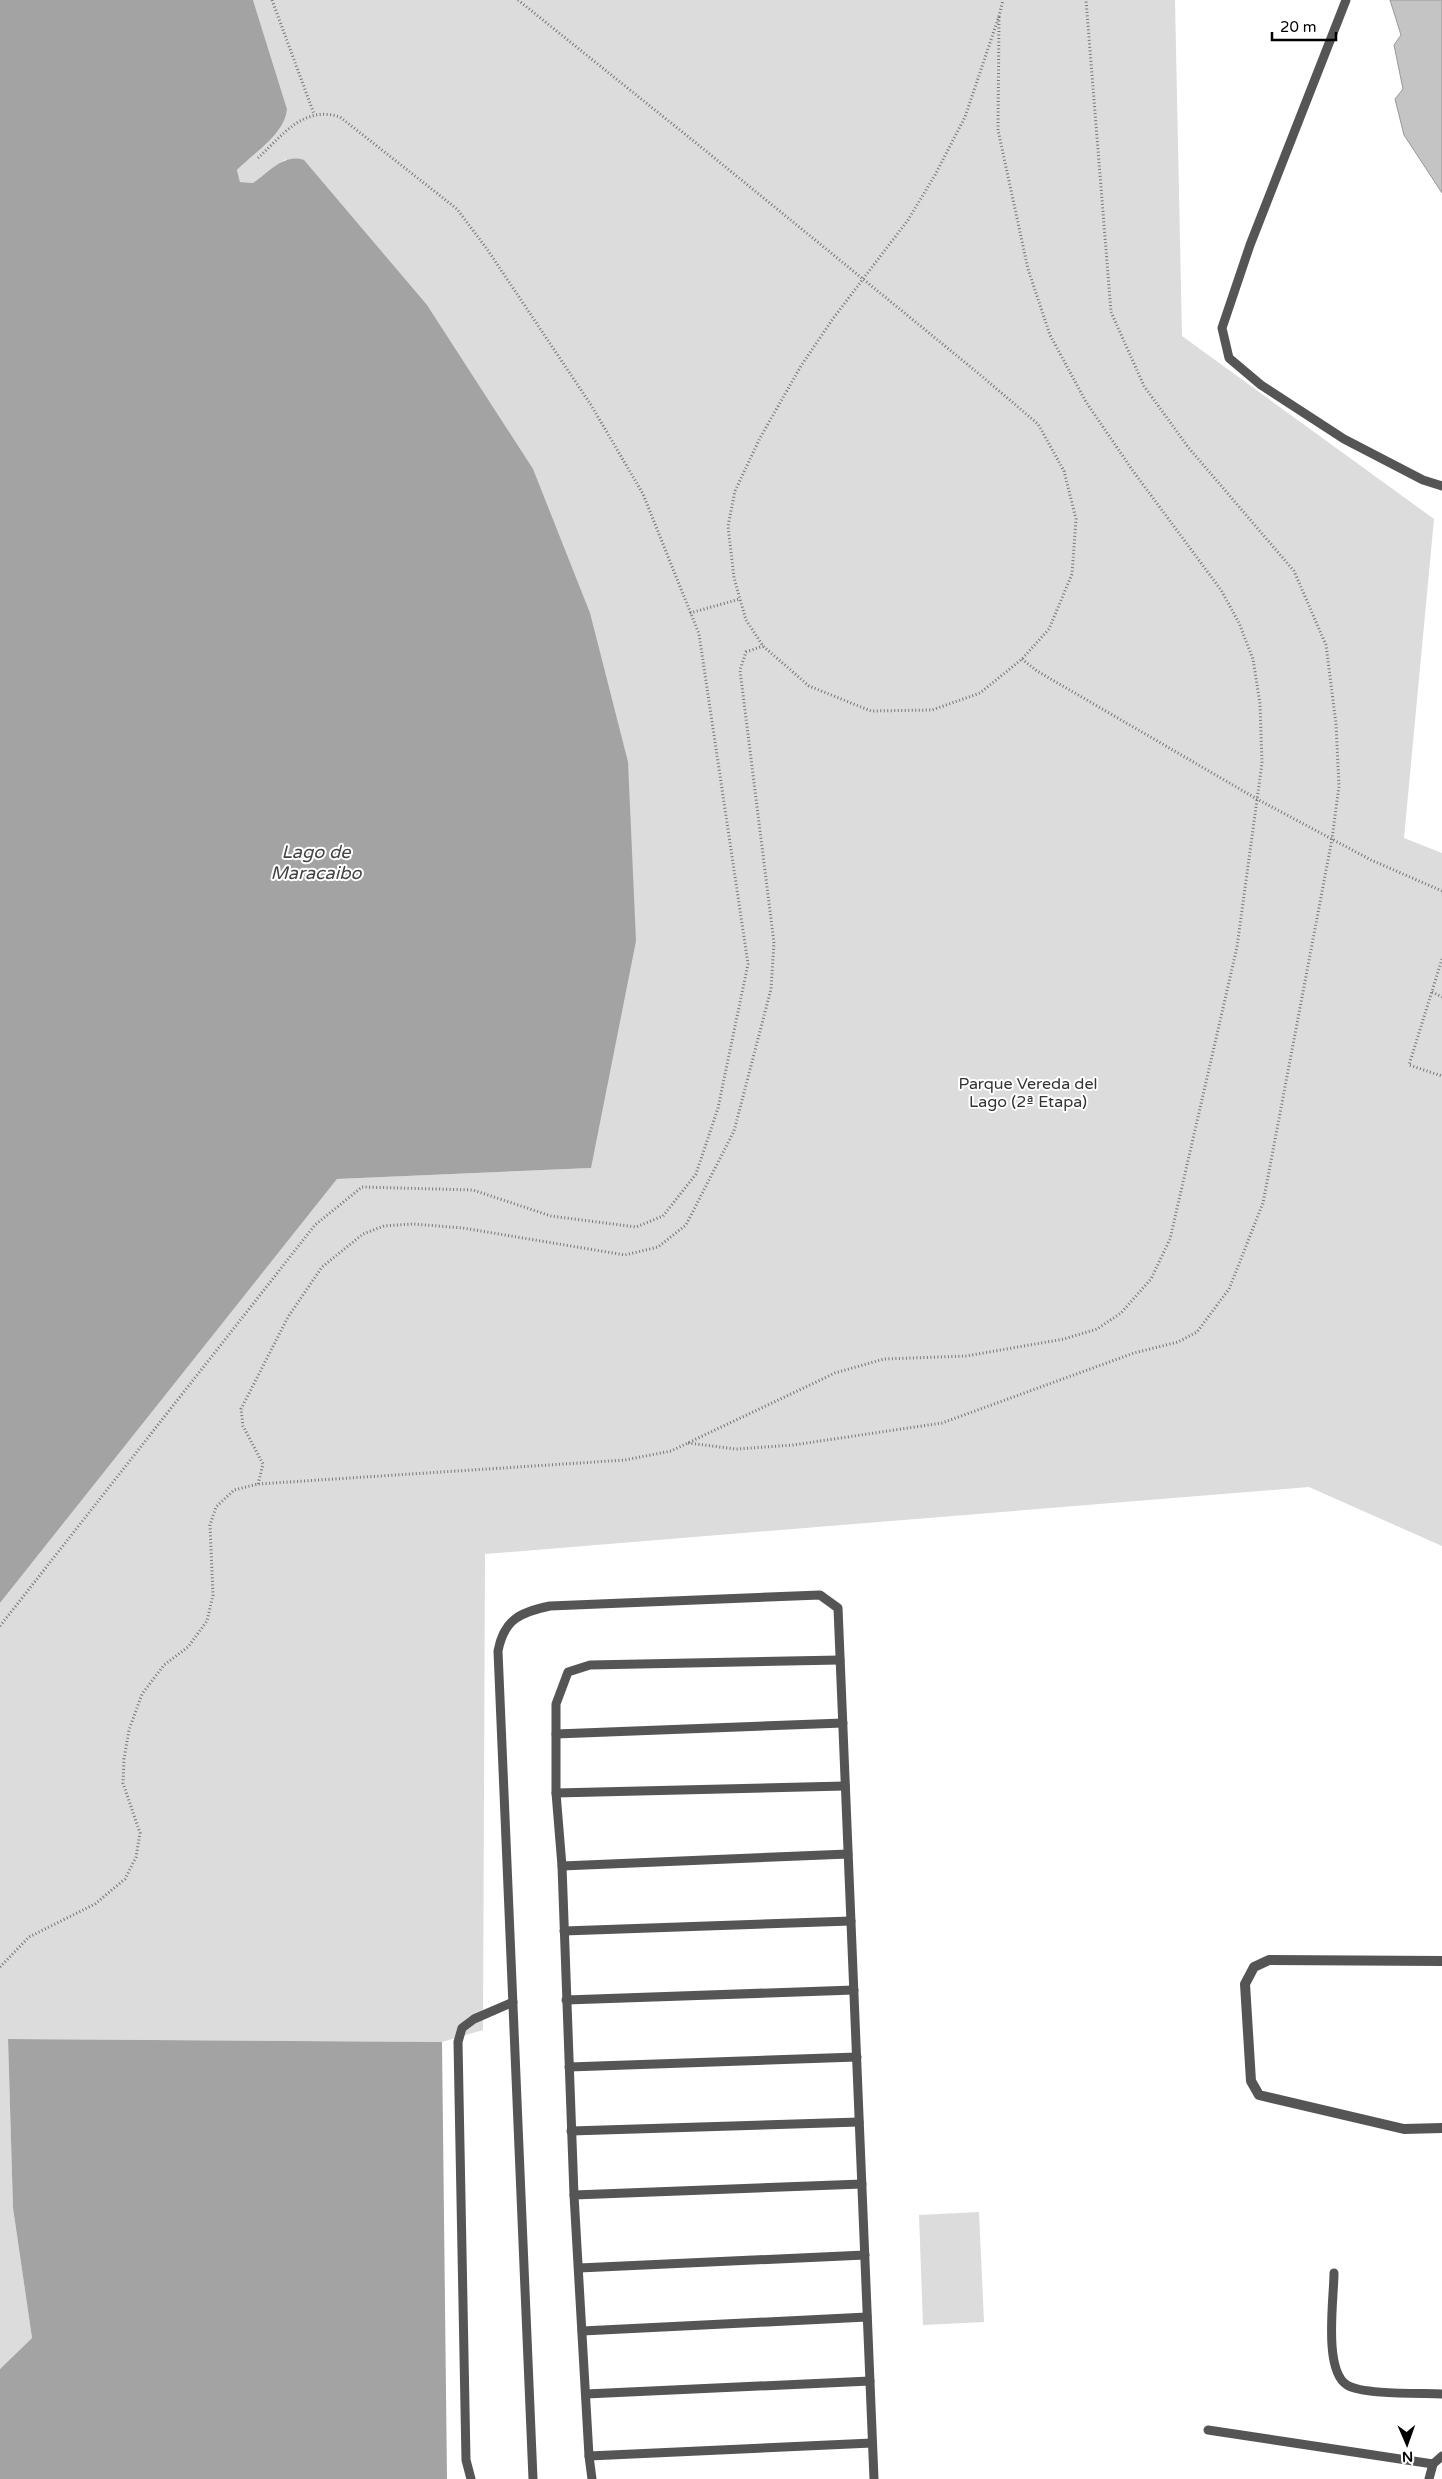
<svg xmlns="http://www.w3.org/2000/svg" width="1442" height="2479" font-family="'Varela Round',sans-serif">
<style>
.green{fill:#dcdcdc}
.water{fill:#a3a3a3}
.building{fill:#c4c4c4;stroke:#999}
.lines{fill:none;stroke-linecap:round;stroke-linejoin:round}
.path{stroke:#777;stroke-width:3;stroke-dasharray:1 2.5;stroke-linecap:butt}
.service{stroke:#555;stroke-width:9}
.minor{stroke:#555;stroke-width:10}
.labels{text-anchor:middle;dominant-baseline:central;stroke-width:4;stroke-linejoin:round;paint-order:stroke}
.park-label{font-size:16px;fill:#333;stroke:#fff}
.water-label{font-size:18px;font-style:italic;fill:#444;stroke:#fff}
</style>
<rect width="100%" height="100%" fill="#fff"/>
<g class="green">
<path d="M 253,0 L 1175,0 L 1182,336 L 1434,519 L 1404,838 L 1442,853 L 1442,1546 L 1309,1487 L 485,1554 L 483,2030 L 442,2042 L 8,2039 L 13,2208 L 32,2338 L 0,2369 L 0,1603 L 337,1179 L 591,1168 L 286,159 L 253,183 L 240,182 L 237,170 C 254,153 285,134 287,109 Z"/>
<path d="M 979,2212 L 984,2322 L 923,2325 L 919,2215 Z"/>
</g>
<g class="water">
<path d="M 0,0 L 253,0 L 287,109 C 285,134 254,153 237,170 L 240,182 L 253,183 C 269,172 284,153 304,160 L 427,305 L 533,469 L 590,613 L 628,762 L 636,941 L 591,1168 L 337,1179 L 0,1603 Z"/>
<path d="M 8,2039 L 442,2042 L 447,2479 L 0,2479 L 0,2369 L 32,2338 L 13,2208 Z"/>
</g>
<path class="building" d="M 1390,0 L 1442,0 L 1442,193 L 1404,135 L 1395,99 L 1403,89 L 1394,45 L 1401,35 Z"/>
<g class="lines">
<g class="path">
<path d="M 272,0 L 314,114"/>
<path d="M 518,0 L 701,147 L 863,279 L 978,373 L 1038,424 L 1064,471 L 1076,519 L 1072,574 L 1049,629 L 1022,659 L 980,693 L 932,710 L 871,711 L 809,686 L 763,646 L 746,620 L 734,578 L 728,526 L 735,491 L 760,438 L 801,366 L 832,320 L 863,279 L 908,220 L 935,175 L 965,117 L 999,16 L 1003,0"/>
<path d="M 690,613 L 740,599"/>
<path d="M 1022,659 L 1037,671 L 1257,799 L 1371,860 L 1442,891"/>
<path d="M 1442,959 L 1409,1065 L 1442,1076"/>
<path d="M 1432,992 L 1442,997"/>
<path d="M 688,1443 L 736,1449 L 793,1445 L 942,1423 L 1134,1353 L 1178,1342 L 1197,1332 L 1229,1289 L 1263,1203 L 1332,839 L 1339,786 L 1336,724 L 1326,645 L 1294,571 L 1188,447 L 1144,386 L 1111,312 L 1086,0"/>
<path d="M 258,1484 L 263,1464 L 243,1426 L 241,1409 L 288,1317 L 322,1267 L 363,1234 L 384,1226 L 413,1224 L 463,1228 L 625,1255 L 658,1247 L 686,1225 L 734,1131 L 771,989 L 774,943 L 740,670 L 746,652 L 763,646"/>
<path d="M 0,1626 L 315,1225 L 362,1187 L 473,1190 L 551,1216 L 636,1227 L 663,1216 L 696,1174 L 718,1108 L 748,964 L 699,634 L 643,494 L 591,405 L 487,249 L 457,209 L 340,117 C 303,105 282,136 258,158"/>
<path d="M 0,1967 L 29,1937 L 95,1904 L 125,1879 L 136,1857 L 140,1833 L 123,1783 L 124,1759 L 129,1730 L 142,1694 L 164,1665 L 188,1647 L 207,1621 L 213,1595 L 210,1525 L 216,1507 L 234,1490 L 258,1484 L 625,1460 L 671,1451 L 835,1373 L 884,1359 L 966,1356 L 1064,1339 L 1097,1329 L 1121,1313 L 1151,1279 L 1170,1239 L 1237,947 L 1262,763 L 1260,704 L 1253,659 L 1239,623 L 1221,590 L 1133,471 L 1086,402 L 1050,335 L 1028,269 L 998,130 L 999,16"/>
</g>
<g class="service">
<path d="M 1346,0 L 1250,245 L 1222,328 L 1229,358 L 1261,385 L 1344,439 L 1423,480 L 1442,486"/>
<path d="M 556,1734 L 843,1723"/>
<path d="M 556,1793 L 845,1786"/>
<path d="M 562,1866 L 848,1854"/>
<path d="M 564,1931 L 851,1921"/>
<path d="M 566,2000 L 854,1990"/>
<path d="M 569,2067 L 857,2057"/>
<path d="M 571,2131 L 859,2122"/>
<path d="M 574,2195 L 862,2184"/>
<path d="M 579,2268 L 865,2255"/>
<path d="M 1334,2273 C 1334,2298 1323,2370 1347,2385 C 1363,2395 1421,2393 1442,2394"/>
<path d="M 582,2331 L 867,2317"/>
<path d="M 586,2394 L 870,2381"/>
<path d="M 1208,2430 L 1433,2464"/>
<path d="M 589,2456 L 872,2443"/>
<path d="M 471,2479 L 466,2460 L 458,2042 L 462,2028 L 474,2019 L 513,2002"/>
<path d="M 533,2479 L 498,1651 C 504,1619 521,1612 550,1606 L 820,1595 L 838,1608 L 874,2479"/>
<path d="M 592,2479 L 589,2456 L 574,2195 L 562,1866 L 556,1793 L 556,1704 L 568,1672 L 590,1665 L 840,1660"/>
<path d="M 1429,2479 L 1433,2464 L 1442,2456"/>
</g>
<path class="minor" d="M 1442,1961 L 1269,1960 L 1254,1967 L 1245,1984 L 1251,2081 L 1259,2095 L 1404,2129 L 1442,2128"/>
</g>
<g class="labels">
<g class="park-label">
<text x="1028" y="1084">Parque Vereda del<tspan x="1028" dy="18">Lago (2ª Etapa)</tspan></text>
</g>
<g class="water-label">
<text x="316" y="852">Lago de<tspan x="316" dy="21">Maracaibo</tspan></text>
</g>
</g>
<g transform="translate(1407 2444) rotate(178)" stroke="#ffffff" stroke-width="4" paint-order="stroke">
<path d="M0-4L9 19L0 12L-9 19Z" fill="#000000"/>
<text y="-8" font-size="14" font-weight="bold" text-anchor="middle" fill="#000000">N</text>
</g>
<path d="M1272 32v8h64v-8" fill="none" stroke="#000000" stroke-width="2.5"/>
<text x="1280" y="32" font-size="15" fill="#000000" stroke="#ffffff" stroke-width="4" paint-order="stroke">20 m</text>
</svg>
